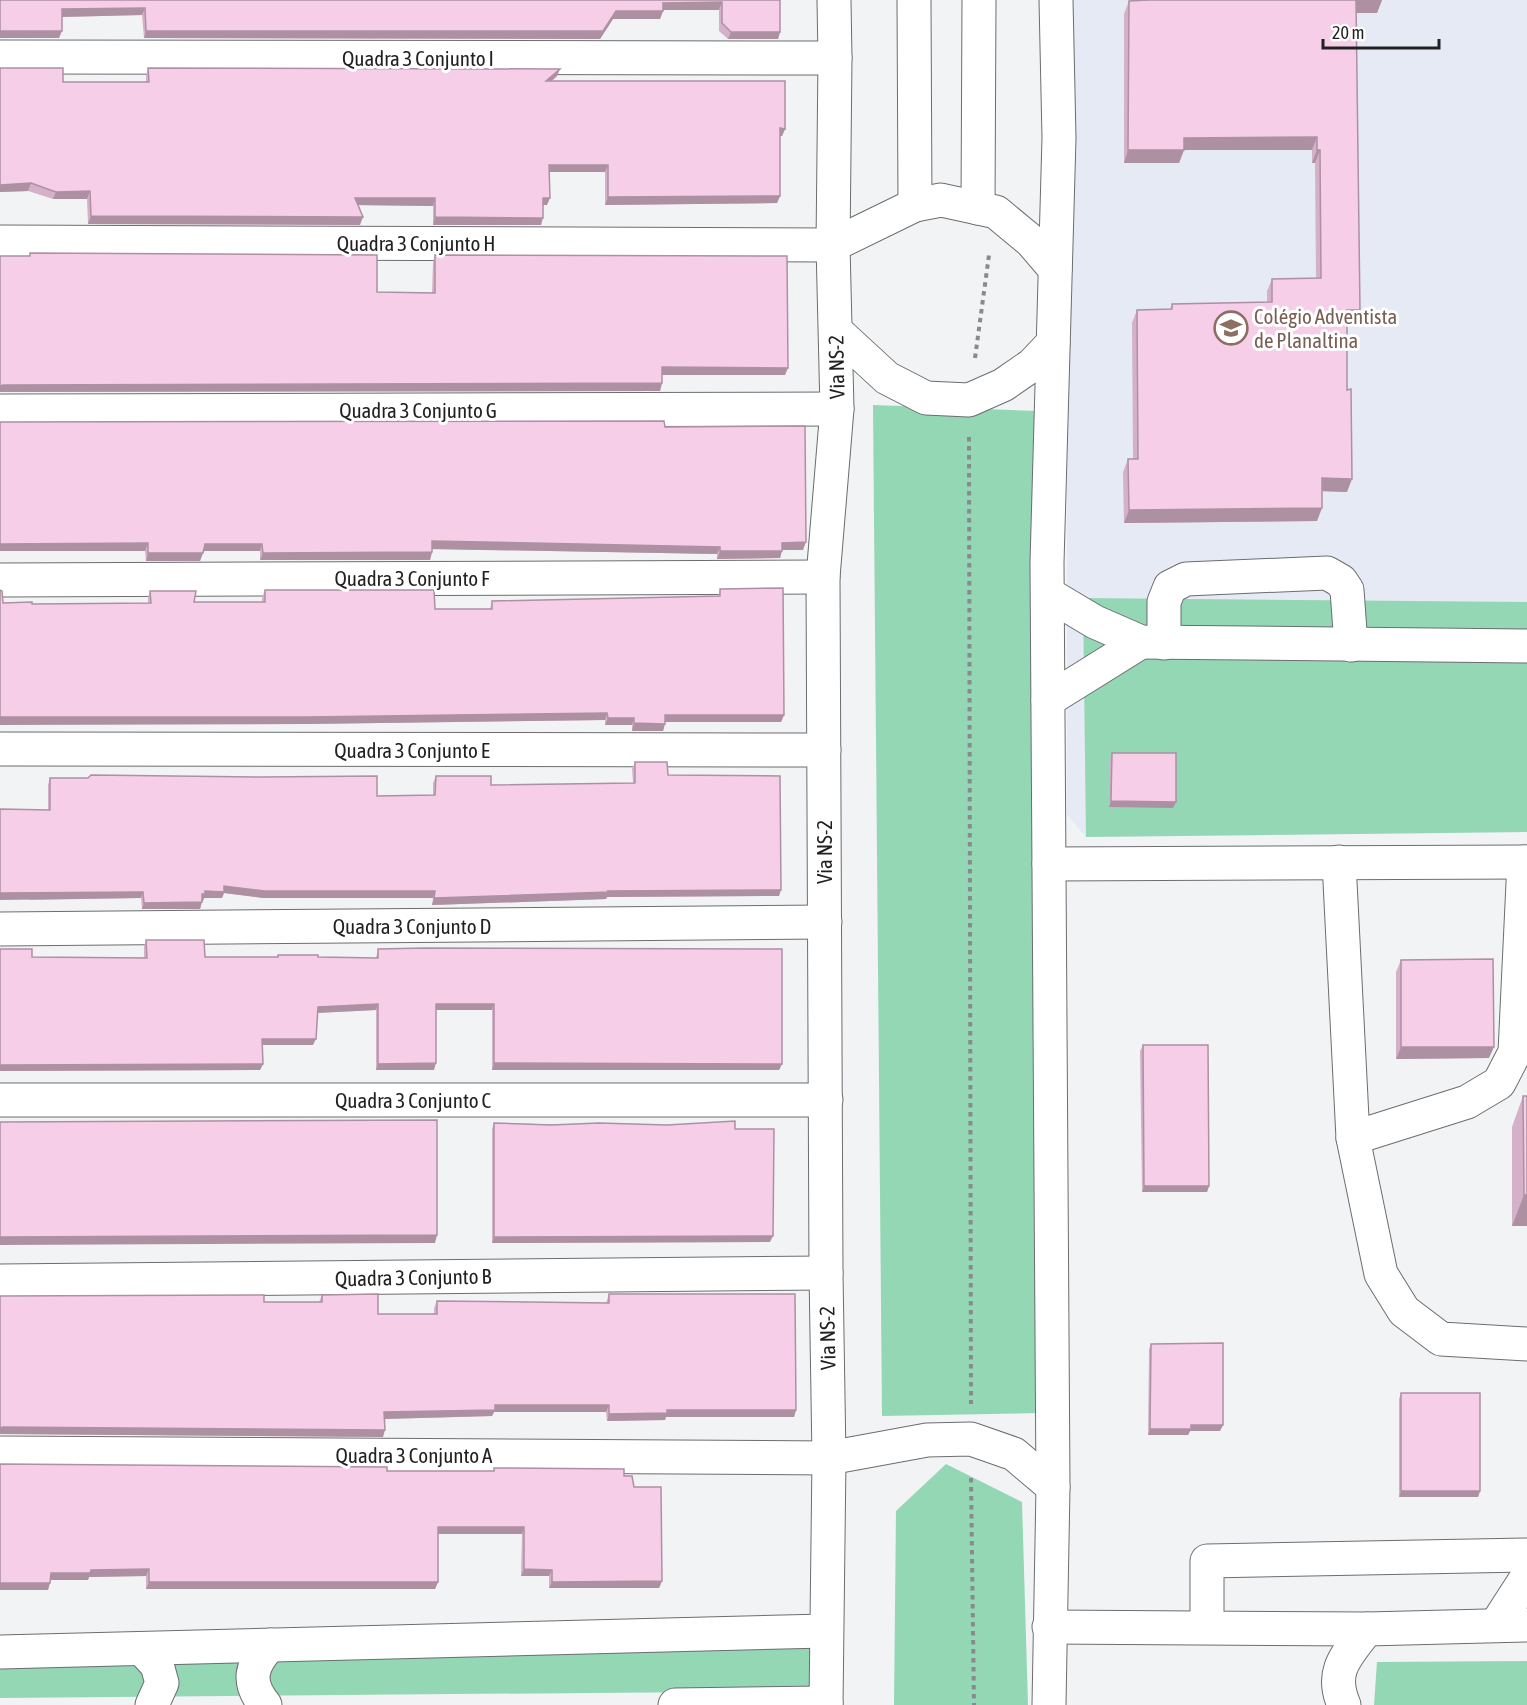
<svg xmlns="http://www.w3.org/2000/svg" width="1527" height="1705" font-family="'Asap Condensed',sans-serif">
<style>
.built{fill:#e6eaf4}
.green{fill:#94d7b5}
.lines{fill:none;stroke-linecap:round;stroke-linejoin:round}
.minor-casing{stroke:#6b6d6f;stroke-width:35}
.path{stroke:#898a8b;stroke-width:4;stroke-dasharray:4.5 4.5;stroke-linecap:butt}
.minor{stroke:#fff;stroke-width:33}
.wall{fill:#d4b1c8}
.shaded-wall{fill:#ad90a2}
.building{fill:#f7cee8;stroke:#ad90a2;stroke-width:1.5}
.labels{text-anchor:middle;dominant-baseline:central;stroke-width:6;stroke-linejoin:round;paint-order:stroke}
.street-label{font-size:21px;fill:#212122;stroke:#fff}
.education-label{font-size:21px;fill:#785e54;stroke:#fff;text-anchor:start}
</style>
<rect width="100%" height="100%" fill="#f2f3f5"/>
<path class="built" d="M 1067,0 L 1527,0 L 1527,832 L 1086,837 L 1067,815 Z"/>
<g class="green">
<path d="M 873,405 L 1039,411 L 1039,1413 L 882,1416 Z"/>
<path d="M 1083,598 L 1527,602 L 1527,832 L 1086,837 Z"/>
<path d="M 946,1464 L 1022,1502 L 1028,1705 L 894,1705 L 896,1511 Z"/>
<path d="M 814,1644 L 815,1691 L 0,1698 L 0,1664 Z"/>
<path d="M 1527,1661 L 1527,1705 L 1374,1705 L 1377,1662 Z"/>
</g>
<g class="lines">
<defs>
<g id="minor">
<path d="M 914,0 L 915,205"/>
<path d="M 0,57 L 835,58"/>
<path d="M 978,208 L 979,0"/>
<path d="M 0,242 L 833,245 L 915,205 L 941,200 L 996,212 L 1031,241 L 1055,269"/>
<path d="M 836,331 L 887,378 L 926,398 L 969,400 L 1003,385 L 1032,365 L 1053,343"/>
<path d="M 0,411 L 837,409"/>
<path d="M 0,580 L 823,577"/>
<path d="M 1048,594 L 1095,622 L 1141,642 L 1527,646"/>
<path d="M 1164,643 L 1164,602 L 1170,587 L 1186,579 L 1327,573 L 1341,581 L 1347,590 L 1351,645"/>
<path d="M 1048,700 L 1141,642"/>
<path d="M 0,749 L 824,750"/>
<path d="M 1339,862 L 1353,1138 L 1381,1274 L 1404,1311 L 1441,1339 L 1527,1344"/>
<path d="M 1049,864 L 1527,862"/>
<path d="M 0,929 L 825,922"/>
<path d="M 0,1100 L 826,1100"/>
<path d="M 1353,1138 L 1467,1102 L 1499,1083 L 1515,1052 L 1524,862"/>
<path d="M 0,1281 L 826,1273"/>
<path d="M 0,1453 L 829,1458 L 927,1440 L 971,1439 L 1014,1454 L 1053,1487"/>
<path d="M 1496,1625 L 1527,1577"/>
<path d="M 1049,1627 L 1367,1629 L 1527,1625"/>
<path d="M 1207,1627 L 1207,1561 L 1527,1555"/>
<path d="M 142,1649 L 157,1665 L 162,1683 L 152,1705"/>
<path d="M 0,1652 L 825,1631"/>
<path d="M 265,1705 C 246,1682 251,1665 270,1645"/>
<path d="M 675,1705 L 826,1703"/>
<path d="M 826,1705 L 829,1458 L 826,1273 L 823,577 L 837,409 L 833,245 L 835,58 L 834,0"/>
<path d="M 1049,1705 L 1053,1487 L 1047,563 L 1059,138 L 1056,0"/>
<path d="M 1344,1705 C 1329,1671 1347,1655 1367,1629"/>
</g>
</defs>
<use href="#minor" class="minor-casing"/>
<g class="path">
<path d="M 975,358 L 989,255"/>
<path d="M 969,437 L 971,1404"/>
<path d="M 971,1478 L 974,1705"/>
</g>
<use href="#minor" class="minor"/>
</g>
<g class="wall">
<path d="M 0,0 L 780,0 L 780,32 L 778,39 L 728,39 L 719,31 L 719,10 L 663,10 L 660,19 L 613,19 L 600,39 L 144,38 L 142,15 L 62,17 L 59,38 L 0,38 Z"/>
<path d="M 1144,0 L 1382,0 L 1377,13 L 1356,13 L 1360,310 L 1355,323 L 1347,323 L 1347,492 L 1322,491 L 1317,521 L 1124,523 L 1123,472 L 1128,459 L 1133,459 L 1132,323 L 1137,310 L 1170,309 L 1172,304 L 1267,302 L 1267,291 L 1272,279 L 1316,278 L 1315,163 L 1312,163 L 1312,150 L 1184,150 L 1179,163 L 1124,163 L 1124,14 L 1129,1 Z"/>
<path d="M 0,68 L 63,82 L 146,82 L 146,76 L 148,68 L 557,76 L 552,81 L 785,129 L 782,136 L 780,136 L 780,196 L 777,203 L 605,205 L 605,172 L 550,172 L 547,205 L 543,205 L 541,225 L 433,225 L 433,206 L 358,205 L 360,225 L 88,224 L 87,199 L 53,199 L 28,191 L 0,192 Z"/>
<path d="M 30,253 L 377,292 L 432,293 L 433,262 L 435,255 L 785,375 L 662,375 L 662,383 L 660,391 L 0,392 L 0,256 L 29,256 Z"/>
<path d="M 0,422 L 665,427 L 803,550 L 782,550 L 780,558 L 717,559 L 717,554 L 432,549 L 432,552 L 430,560 L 260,560 L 260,551 L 203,551 L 200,561 L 146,561 L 145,551 L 0,551 L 0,555 Z"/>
<path d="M 720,589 L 784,715 L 781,722 L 665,722 L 663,731 L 632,731 L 632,725 L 605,725 L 605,720 L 304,724 L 3,603 L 32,604 L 148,603 L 148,598 L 150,591 L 194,602 L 262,602 L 262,598 L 265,590 L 435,609 L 490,609 L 492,601 L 718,596 Z"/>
<path d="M 1112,753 L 1176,802 L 1173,808 L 1109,807 L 1110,759 Z"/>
<path d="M 635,762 L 668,775 L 779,896 L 607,897 L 606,899 L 432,905 L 433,898 L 263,898 L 224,893 L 222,898 L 204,898 L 203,901 L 202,901 L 200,909 L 142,909 L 141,898 L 29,900 L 48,810 L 48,785 L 50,778 L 377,796 L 433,795 L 433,783 L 436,776 L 491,785 L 633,783 L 632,769 Z"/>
<path d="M 146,940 L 205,957 L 277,957 L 278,955 L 318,957 L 376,958 L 378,949 L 782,1064 L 779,1070 L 492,1070 L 492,1010 L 436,1010 L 434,1070 L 376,1070 L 376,1010 L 317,1013 L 313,1045 L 262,1045 L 263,1064 L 260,1070 L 0,1071 L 0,949 L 32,957 L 144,958 L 144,947 Z"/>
<path d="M 1401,960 L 1489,1058 L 1396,1059 L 1396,972 Z"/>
<path d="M 1143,1045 L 1209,1186 L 1207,1192 L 1142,1192 L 1140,1051 Z"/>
<path d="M 1523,1096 L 1527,1096 L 1527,1226 L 1512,1226 L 1512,1127 Z"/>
<path d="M 494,1123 L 735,1129 L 770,1242 L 492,1243 L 492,1129 Z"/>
<path d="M 609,1294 L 796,1410 L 794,1417 L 666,1417 L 665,1420 L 607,1421 L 606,1412 L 494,1412 L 492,1416 L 385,1419 L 383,1437 L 0,1434 L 264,1302 L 319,1302 L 322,1295 L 378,1314 L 434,1314 L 434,1308 L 437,1301 L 606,1303 Z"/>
<path d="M 1151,1344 L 1220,1431 L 1190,1431 L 1188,1435 L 1148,1435 L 1149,1349 Z"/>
<path d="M 1401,1393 L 1480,1491 L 1478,1497 L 1399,1497 L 1399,1399 Z"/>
<path d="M 0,1464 L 387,1471 L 493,1471 L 494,1468 L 624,1476 L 634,1487 L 662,1581 L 659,1588 L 549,1588 L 549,1576 L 521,1576 L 522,1534 L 438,1534 L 438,1582 L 435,1589 L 146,1589 L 146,1576 L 89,1577 L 88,1580 L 50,1580 L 48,1590 L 0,1590 Z"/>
</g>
<g class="shaded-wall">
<path d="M 1356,0 L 1382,0 L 1377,13 L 1351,13 Z"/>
<path d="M 722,2 L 719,10 L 660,10 L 663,3 Z"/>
<path d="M 145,8 L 142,15 L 59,17 L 62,9 Z"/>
<path d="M 616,11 L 663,11 L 660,19 L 613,19 L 600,39 L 144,38 L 146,31 Z"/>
<path d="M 0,31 L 62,31 L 59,38 L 0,38 Z"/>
<path d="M 731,32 L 780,32 L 778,39 L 728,39 Z"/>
<path d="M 560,69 L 557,76 L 543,88 L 546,81 Z"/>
<path d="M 780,128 L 785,129 L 782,136 L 777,136 Z"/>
<path d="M 1317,137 L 1312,150 L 1184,150 L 1179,163 L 1124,163 L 1128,150 L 1184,138 Z"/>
<path d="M 1317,150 L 1320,150 L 1315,163 L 1312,163 Z"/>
<path d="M 549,165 L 608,165 L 605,172 L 547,172 Z"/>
<path d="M 31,183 L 28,191 L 0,192 L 0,185 Z"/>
<path d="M 90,191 L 87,199 L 53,199 L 56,192 Z"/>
<path d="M 780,196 L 777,203 L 605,205 L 608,197 Z"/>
<path d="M 355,198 L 435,198 L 433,206 L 353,205 Z"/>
<path d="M 543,198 L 550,198 L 547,205 L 540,205 Z"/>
<path d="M 91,216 L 363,217 L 360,225 L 88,224 Z"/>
<path d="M 435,217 L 543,218 L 541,225 L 433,225 Z"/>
<path d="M 1347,310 L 1360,310 L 1355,323 L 1342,323 Z"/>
<path d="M 662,367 L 788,368 L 785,375 L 659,375 Z"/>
<path d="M 662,383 L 660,391 L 0,392 L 0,386 L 3,385 Z"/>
<path d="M 1322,478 L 1352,479 L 1347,492 L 1317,491 Z"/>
<path d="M 1322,508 L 1317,521 L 1124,523 L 1129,510 Z"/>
<path d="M 432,541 L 720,547 L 717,554 L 429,549 Z"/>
<path d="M 806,542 L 803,550 L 780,550 L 782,543 Z"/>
<path d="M 148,543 L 145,551 L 0,551 L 0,544 Z"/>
<path d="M 205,544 L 262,544 L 260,551 L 202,551 Z"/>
<path d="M 720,551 L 782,551 L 780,558 L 717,559 Z"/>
<path d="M 432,552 L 430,560 L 260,560 L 263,553 Z"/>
<path d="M 148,553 L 203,553 L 200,561 L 146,561 Z"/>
<path d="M 607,713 L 605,720 L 304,724 L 0,725 L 0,717 Z"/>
<path d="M 665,715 L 784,715 L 781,722 L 662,722 Z"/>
<path d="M 608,718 L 634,718 L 632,725 L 605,725 Z"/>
<path d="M 634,723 L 665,724 L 663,731 L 632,731 Z"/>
<path d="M 1111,801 L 1176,802 L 1173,808 L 1109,807 Z"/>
<path d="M 224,886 L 435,891 L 433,898 L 263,898 L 224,893 L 222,898 L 204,898 L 203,901 L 199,901 L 202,894 L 205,891 Z"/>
<path d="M 781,890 L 779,896 L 607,897 L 606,899 L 432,905 L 434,898 L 608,891 Z"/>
<path d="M 143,892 L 141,898 L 0,900 L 0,893 Z"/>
<path d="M 202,902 L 200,909 L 142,909 L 144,903 Z"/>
<path d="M 378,1004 L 376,1010 L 315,1013 L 318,1007 Z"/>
<path d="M 436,1004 L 494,1004 L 492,1010 L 434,1010 Z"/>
<path d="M 262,1039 L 316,1039 L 313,1045 L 260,1045 Z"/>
<path d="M 1401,1047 L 1494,1047 L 1489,1058 L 1396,1059 Z"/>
<path d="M 436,1063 L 434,1070 L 376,1070 L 378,1064 Z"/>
<path d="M 494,1063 L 782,1064 L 779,1070 L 492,1070 Z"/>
<path d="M 263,1064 L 260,1070 L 0,1071 L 0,1065 Z"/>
<path d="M 1144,1186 L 1209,1186 L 1207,1192 L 1142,1192 Z"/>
<path d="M 1524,1195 L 1527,1195 L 1527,1226 L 1512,1226 Z"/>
<path d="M 437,1235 L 435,1243 L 0,1245 L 0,1237 Z"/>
<path d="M 773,1236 L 770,1242 L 492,1243 L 494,1237 Z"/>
<path d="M 495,1405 L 609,1405 L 606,1412 L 494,1412 L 492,1416 L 382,1419 L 384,1412 Z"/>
<path d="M 667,1410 L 796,1410 L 794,1417 L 666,1417 L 665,1420 L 607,1421 L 609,1414 Z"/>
<path d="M 1191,1425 L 1223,1425 L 1220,1431 L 1190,1431 L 1188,1435 L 1148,1435 L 1150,1429 Z"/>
<path d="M 3,1427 L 385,1430 L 383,1437 L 0,1434 L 0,1428 Z"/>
<path d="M 1401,1491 L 1480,1491 L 1478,1497 L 1399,1497 Z"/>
<path d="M 438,1527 L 524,1527 L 522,1534 L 435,1534 Z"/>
<path d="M 149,1569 L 146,1576 L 89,1577 L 88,1580 L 48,1580 L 51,1573 L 91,1570 Z"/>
<path d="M 524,1569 L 552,1570 L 549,1576 L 521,1576 Z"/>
<path d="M 662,1581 L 659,1588 L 549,1588 L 552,1582 Z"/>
<path d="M 149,1582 L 438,1582 L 435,1589 L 146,1589 Z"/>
<path d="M 0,1583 L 50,1583 L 48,1590 L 0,1590 Z"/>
</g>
<g class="building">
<path d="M 0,0 L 780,0 L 780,32 L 731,32 L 722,23 L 722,2 L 663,3 L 663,11 L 616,11 L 603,31 L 146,31 L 145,8 L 62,9 L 62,31 L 0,31 Z"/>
<path d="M 1149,0 L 1382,0 L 1356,0 L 1360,310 L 1347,310 L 1347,390 L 1351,389 L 1352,479 L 1322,478 L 1322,508 L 1129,510 L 1128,459 L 1138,459 L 1137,310 L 1172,309 L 1172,304 L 1272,302 L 1272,279 L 1321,278 L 1320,150 L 1317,150 L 1317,137 L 1184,138 L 1184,150 L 1128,150 L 1129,1 Z"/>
<path d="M 0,68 L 63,68 L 63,82 L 149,82 L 148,68 L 560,69 L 546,81 L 785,81 L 785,129 L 780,128 L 780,196 L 608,197 L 608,165 L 549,165 L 550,198 L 543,198 L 543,218 L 435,217 L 435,198 L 355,198 L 363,217 L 91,216 L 90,191 L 56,192 L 31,183 L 0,185 Z"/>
<path d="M 30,253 L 377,255 L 377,292 L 435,293 L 435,255 L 787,256 L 788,368 L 662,367 L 662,383 L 3,385 L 0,386 L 0,256 L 30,256 Z"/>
<path d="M 664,421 L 665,427 L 805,426 L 806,542 L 782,543 L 782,551 L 720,551 L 720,547 L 432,541 L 432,552 L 263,553 L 262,544 L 205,544 L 203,553 L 148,553 L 148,543 L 0,544 L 0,422 Z"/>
<path d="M 783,588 L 784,715 L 665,715 L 665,724 L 634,723 L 634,718 L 608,718 L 607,713 L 307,717 L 0,717 L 0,590 L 2,591 L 3,603 L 32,602 L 32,604 L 151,603 L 150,591 L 196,591 L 194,602 L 265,602 L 265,590 L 434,590 L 435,609 L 492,609 L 492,601 L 720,596 L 720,589 Z"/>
<path d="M 1112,753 L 1176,753 L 1176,802 L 1111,801 Z"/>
<path d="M 635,762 L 667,762 L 668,775 L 780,776 L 781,890 L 608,891 L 609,892 L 434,898 L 435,891 L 265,891 L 224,886 L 224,892 L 205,891 L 205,894 L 202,894 L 202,902 L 144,903 L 143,892 L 0,893 L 0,809 L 50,810 L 50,778 L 88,778 L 91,775 L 262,777 L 377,776 L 377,796 L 435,795 L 436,776 L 491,776 L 491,785 L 635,783 Z"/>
<path d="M 146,940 L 204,940 L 205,957 L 278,957 L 278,955 L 318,955 L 318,957 L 378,958 L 378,949 L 425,948 L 782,949 L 782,1064 L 494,1063 L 494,1004 L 436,1004 L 436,1063 L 378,1064 L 378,1004 L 318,1007 L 316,1039 L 262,1039 L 263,1064 L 0,1065 L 0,949 L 32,949 L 32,957 L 147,958 Z"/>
<path d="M 1493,959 L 1494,1047 L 1401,1047 L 1401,960 Z"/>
<path d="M 1143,1045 L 1208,1045 L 1209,1186 L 1144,1186 Z"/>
<path d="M 1523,1096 L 1527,1096 L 1527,1195 L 1524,1195 Z"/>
<path d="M 437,1120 L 437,1235 L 0,1237 L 0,1122 Z"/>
<path d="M 735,1121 L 735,1129 L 774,1129 L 773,1236 L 494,1237 L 494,1123 L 551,1125 L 599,1123 L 667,1125 Z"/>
<path d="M 378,1294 L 378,1314 L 437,1314 L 437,1301 L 609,1303 L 609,1294 L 795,1294 L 796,1410 L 667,1410 L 667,1413 L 609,1414 L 609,1405 L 495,1405 L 495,1410 L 384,1412 L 385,1430 L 3,1427 L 0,1428 L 0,1296 L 264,1295 L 264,1302 L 322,1302 L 322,1295 Z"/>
<path d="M 1223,1343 L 1223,1425 L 1191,1425 L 1191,1429 L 1150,1429 L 1151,1344 Z"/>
<rect x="1401" y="1393" width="79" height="98"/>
<path d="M 0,1464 L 387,1467 L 387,1471 L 494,1471 L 494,1468 L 624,1469 L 624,1476 L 632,1476 L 634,1487 L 661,1487 L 662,1581 L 552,1582 L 552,1570 L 524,1569 L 524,1527 L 438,1527 L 438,1582 L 149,1582 L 149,1569 L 91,1570 L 90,1573 L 51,1573 L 50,1583 L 0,1583 Z"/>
</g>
<defs>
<symbol id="university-ring" viewBox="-11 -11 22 22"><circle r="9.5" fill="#fff" stroke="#8d6e63" stroke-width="1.5"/><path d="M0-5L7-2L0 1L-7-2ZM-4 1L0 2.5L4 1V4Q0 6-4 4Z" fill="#8d6e63"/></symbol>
</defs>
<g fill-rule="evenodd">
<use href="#university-ring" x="1212" y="309" width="38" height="38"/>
</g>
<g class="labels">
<g class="street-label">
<text x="418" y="58">Quadra 3 Conjunto I</text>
<text x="416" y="243">Quadra 3 Conjunto H</text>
<text transform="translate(836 367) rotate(-91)">Via NS-2</text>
<text x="418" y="410">Quadra 3 Conjunto G</text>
<text x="412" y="578">Quadra 3 Conjunto F</text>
<text x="412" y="750">Quadra 3 Conjunto E</text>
<text transform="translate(824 852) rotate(-90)">Via NS-2</text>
<text x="412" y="926">Quadra 3 Conjunto D</text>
<text x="413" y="1100">Quadra 3 Conjunto C</text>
<text transform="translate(413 1277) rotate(-1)">Quadra 3 Conjunto B</text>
<text transform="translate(827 1338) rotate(-91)">Via NS-2</text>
<text x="414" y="1455">Quadra 3 Conjunto A</text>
</g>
<g class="education-label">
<text x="1254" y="316">Colégio Adventista<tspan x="1254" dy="24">de Planaltina</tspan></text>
</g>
</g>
<path d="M1323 39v9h116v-9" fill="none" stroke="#212122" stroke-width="3"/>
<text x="1332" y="39" font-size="18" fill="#212122" stroke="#ffffff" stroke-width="4.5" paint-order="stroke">20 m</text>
</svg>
